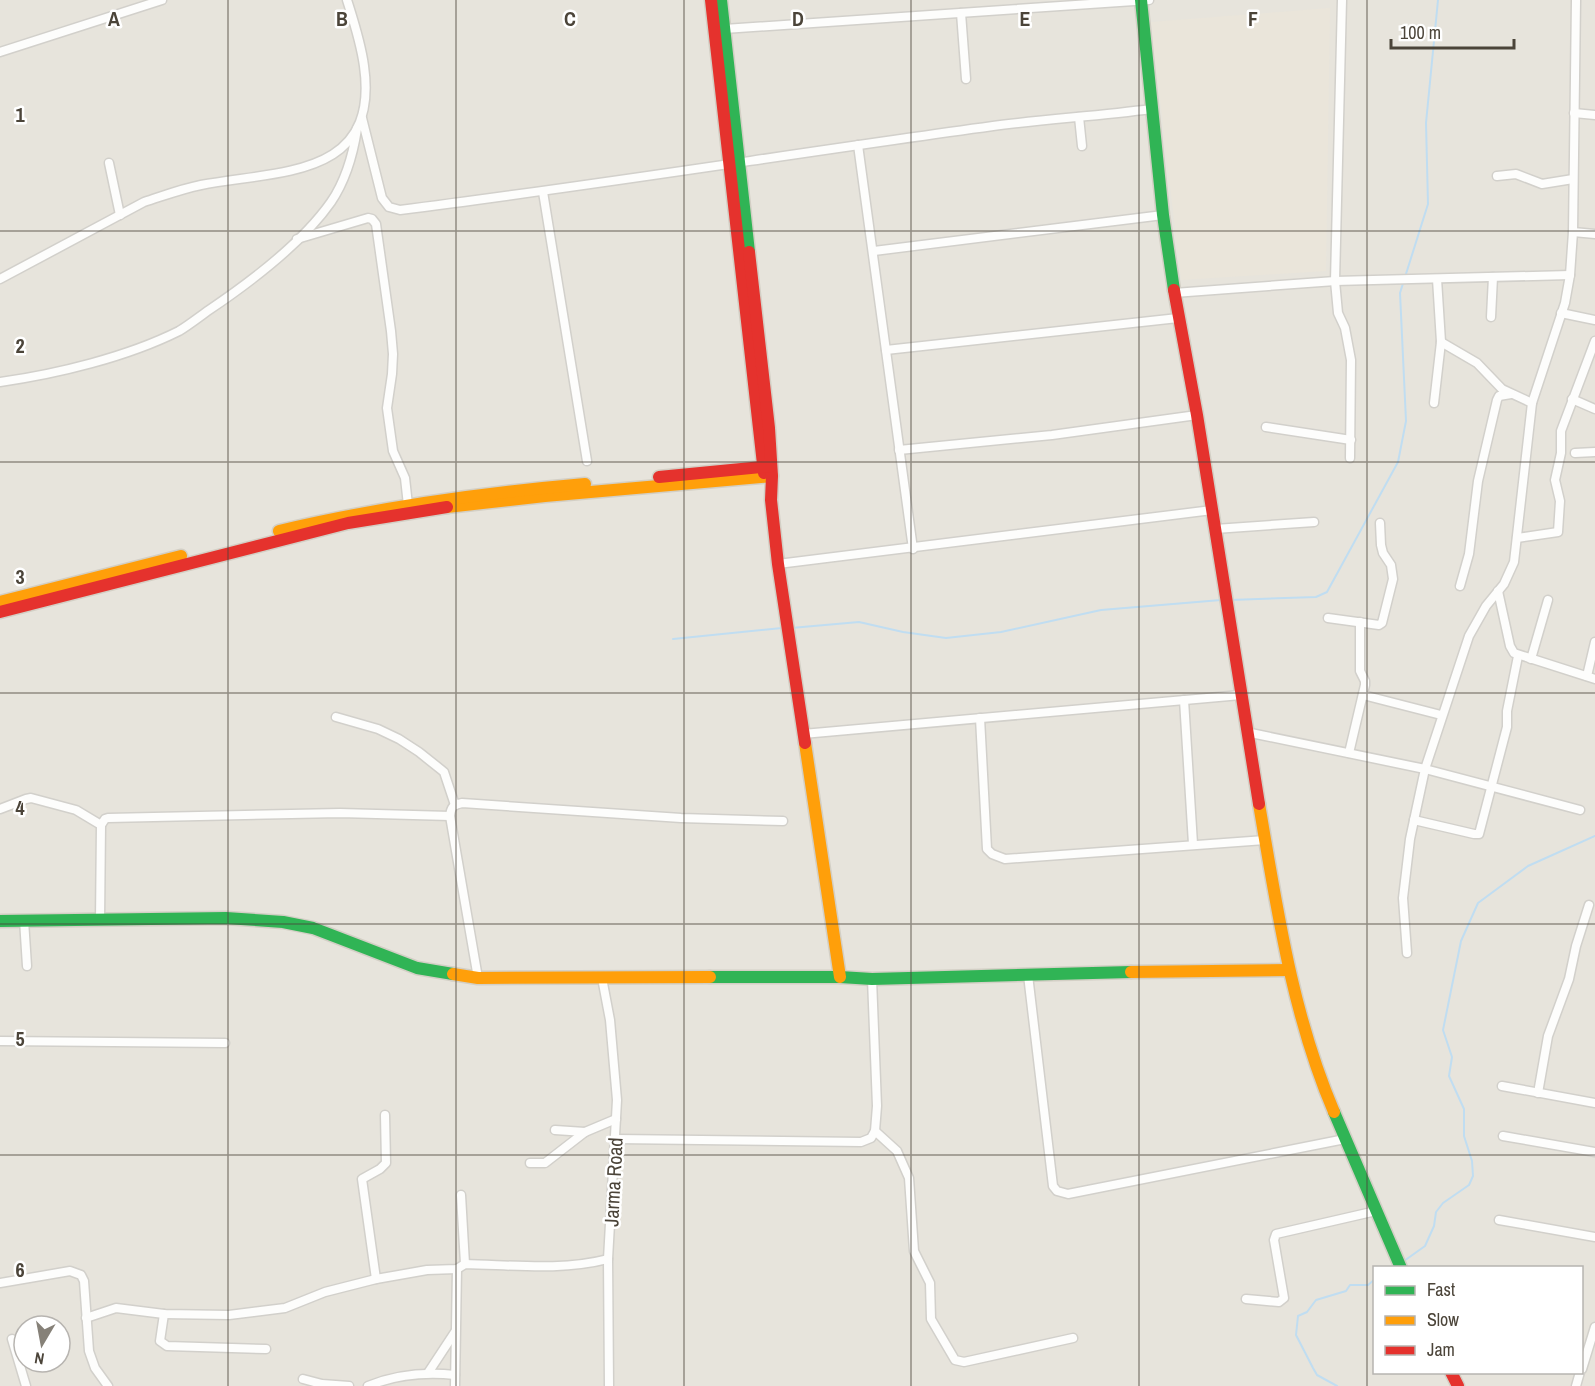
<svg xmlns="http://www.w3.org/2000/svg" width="1595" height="1386" font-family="'Archivo Narrow',sans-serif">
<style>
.residential{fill:#e7e4dc;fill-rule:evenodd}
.education{fill:#eae5da}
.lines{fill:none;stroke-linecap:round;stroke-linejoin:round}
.stream{stroke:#c0ddf1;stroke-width:2}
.street-casing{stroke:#d2d0cb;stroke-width:11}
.fast-casing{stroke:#d3cfc5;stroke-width:15}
.slow-casing{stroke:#d3cfc5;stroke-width:15}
.jam-casing{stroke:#d3cfc5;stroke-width:15}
.street{stroke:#fdfdfc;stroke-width:8}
.fast{stroke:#30b455;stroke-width:12}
.slow{stroke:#ff9f0a;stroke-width:12}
.jam{stroke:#e5322d;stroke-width:12}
.grid{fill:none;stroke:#4b4439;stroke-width:1.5;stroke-opacity:0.55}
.labels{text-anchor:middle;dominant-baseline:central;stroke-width:5;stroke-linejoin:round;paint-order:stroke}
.street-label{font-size:20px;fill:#4b4439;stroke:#fff}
.grid-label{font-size:20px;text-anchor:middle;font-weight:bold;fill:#4b4439;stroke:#fff;stroke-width:5;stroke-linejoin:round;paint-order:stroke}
</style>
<rect width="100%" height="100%" fill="#f4f2ee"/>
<path class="residential" d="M 0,0 L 1595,0 L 1595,1386 L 0,1386 ZM 1374,1268 L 1582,1268 L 1582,1372 L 1374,1372 ZM 24,1326 L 60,1326 L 60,1362 L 24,1362 Z"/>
<path class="education" d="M 1330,8 L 1326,271 L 1181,280 L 1151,22 Z"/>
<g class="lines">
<g class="stream">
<path d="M 1230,600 L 1316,597 L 1327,592 L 1398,462 L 1406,421 L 1400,293 L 1428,204 L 1426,123 L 1438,0"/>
<path d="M 791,628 L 859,622 L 903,632 L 946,638 L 1001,632 L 1101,610 L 1221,600"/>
<path d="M 673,639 L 782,628"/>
<path d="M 1404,1261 L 1425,1246 L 1434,1226 L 1436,1212 L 1443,1203 L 1469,1185 L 1473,1176 L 1472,1161 L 1464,1136 L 1464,1109 L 1449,1076 L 1452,1057 L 1443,1030 L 1461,941 L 1478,903 L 1528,866 L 1595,836"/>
<path d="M 1337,1386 L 1317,1375 L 1313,1368 L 1296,1335 L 1298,1316 L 1307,1312 L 1316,1300 L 1346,1291 L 1350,1285 L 1368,1285 L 1374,1280"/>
</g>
<defs>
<g id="street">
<path d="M 1342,0 L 1335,281 L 1338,313 L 1345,328 L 1351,360 L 1350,458"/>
<path d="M 961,13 L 966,79"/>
<path d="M 724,29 L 1149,0"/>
<path d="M 0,52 L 162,0"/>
<path d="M 1574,113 L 1595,115"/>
<path d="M 1079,117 L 1082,146"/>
<path d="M 362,118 L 382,198 L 389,207 L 400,210 C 598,185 796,153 993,126 C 1046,119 1099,116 1151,109"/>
<path d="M 858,145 L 913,549"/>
<path d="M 109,163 L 120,215"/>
<path d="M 1497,176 L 1516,174 L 1542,184 L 1573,179"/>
<path d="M 543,192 L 587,461"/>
<path d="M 1573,232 L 1595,234"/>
<path d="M 297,239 L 368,218 L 372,219 L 376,224 L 391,331 L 393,354 L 392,374 L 387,408 L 393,451 L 405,478 L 408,505"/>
<path d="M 874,251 L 1163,215"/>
<path d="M 0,279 L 144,202 C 163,196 181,189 201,185 C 278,170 380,179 364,66 C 361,43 354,22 347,0"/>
<path d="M 1174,293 L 1335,281 L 1570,275"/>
<path d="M 1561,313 L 1595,320"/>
<path d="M 1491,317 L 1493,277"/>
<path d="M 1441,342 L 1477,363 L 1502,389 L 1532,403"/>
<path d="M 886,350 L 1178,318"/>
<path d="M 0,382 C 57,374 127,357 179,331 C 189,325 199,317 209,310 C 249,283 303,242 331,202 C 346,180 353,155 357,129"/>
<path d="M 1572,399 L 1595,409"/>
<path d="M 1434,403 L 1441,342 L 1437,279"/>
<path d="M 1266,427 L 1351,440"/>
<path d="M 899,450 L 1052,435 L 1197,415"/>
<path d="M 1575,453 L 1595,452"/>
<path d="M 1215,529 L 1314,522"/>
<path d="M 1517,538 L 1558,532 L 1560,501 L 1555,480 L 1561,453 L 1561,431 L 1595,341"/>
<path d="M 778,564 L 1212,510"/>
<path d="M 1460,586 L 1469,554 L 1478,481 L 1497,400 L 1499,396 L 1511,394"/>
<path d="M 1498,591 L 1510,646 L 1514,653 L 1595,679"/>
<path d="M 1328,618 L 1379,625 L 1382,623 L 1393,579 L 1391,565 L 1383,553 L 1381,545 L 1380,523"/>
<path d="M 1531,659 L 1548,600"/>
<path d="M 1587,676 L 1595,642"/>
<path d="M 1363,695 L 1441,715"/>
<path d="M 1184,700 L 1193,844"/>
<path d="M 336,717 L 378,729 L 399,739 L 419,752 L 444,772 L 455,805"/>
<path d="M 980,718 L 987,849 L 992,854 L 1005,859 L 1265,840"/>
<path d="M 1246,732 L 1425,769 L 1580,810"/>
<path d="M 803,734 L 1241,695"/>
<path d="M 1349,753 L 1365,685 L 1365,681 L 1360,671 L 1360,622"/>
<path d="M 0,809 L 26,799 L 31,798 L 76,810 L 101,825"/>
<path d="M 1414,820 L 1474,834 L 1479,834 L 1507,727 L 1507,711 L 1518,656"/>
<path d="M 24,920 L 27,966"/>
<path d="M 100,920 L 101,825 L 105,819 L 108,818 L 340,813 L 450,816"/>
<path d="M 1407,953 L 1403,898 L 1410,839 L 1425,769 L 1469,636 L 1486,606 L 1504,584 L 1514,562 L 1532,403 L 1565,303 L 1570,275 L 1573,232 L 1576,0"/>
<path d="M 1028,975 L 1053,1186 L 1057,1191 L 1068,1194 L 1345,1139"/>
<path d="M 478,978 L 450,816 C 451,807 453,805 462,803 L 681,818 L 783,821"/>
<path d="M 602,978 L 610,1020 L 617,1100 L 608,1259 L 609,1386"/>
<path d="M 0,1041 L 225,1043"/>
<path d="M 1502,1086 L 1595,1103"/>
<path d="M 1538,1093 L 1548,1036 L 1569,979 L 1576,946 L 1589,905"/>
<path d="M 555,1130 L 585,1132"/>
<path d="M 875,1131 L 897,1151 L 909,1178 L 914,1251 L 930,1283 L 931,1319 L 955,1360 L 964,1362 L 1073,1338"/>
<path d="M 1503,1136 L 1595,1152"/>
<path d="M 616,1139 L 861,1142 L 871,1138 L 875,1131 L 877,1106 L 872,979"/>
<path d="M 530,1163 L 545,1163 L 585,1132 L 616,1119"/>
<path d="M 461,1195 L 465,1264"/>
<path d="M 1499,1220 L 1595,1237"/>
<path d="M 376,1279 L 362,1179 L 380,1169 L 386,1163 L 385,1115"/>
<path d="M 0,1283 L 70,1271 L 81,1275 L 84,1281 L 89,1351 L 95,1368 L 108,1386"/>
<path d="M 1246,1299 L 1279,1302 L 1284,1298 L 1274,1240 L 1276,1234 L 1376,1211"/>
<path d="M 164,1314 L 160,1341 L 167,1346 L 266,1349"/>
<path d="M 86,1318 L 116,1308 L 164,1314 L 229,1315 L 285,1308 L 325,1292 L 376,1279 L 427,1270 L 457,1269 L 465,1264 C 513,1265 562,1271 608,1259"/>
<path d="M 12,1339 L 26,1386"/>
<path d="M 1582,1369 L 1595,1327"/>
<path d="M 428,1373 L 455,1332"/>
<path d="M 303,1379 L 322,1384 L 349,1386"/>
<path d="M 368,1386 C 395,1375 426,1372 455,1375"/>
<path d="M 455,1386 L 457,1269"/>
<path d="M 1576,1386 L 1580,1372"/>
</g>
<g id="fast">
<path d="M 721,0 L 749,252"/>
<path d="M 1141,0 L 1163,215 L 1174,290"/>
<path d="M 0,921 L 226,918 L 283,922 L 313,928 L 417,968 L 453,974"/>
<path d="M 710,977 L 840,977 L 872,979 L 1131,972"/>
<path d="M 1334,1112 L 1401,1268"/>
</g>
<g id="slow">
<path d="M 447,507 L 545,496 L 772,476"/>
<path d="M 279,531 C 380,507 482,493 585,484"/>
<path d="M 0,602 L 181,556"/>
<path d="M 805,743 L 840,977"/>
<path d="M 1259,804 C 1277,908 1292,1014 1334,1112"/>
<path d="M 1131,972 L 1288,970"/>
<path d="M 453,974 L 478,978 L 710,977"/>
</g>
<g id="jam">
<path d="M 711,0 L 764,473"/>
<path d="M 749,252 L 769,428 L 772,476 L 771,500 L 778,564 L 805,743"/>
<path d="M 1174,290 L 1197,415 L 1259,804"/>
<path d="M 659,477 L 771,466"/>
<path d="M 0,612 L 348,523 L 447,507"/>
<path d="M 1451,1372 L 1458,1386"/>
</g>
</defs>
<use href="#street" class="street-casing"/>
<use href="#fast" class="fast-casing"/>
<use href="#slow" class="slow-casing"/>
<use href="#jam" class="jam-casing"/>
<use href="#street" class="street"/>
<use href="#fast" class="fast"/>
<use href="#slow" class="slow"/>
<use href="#jam" class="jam"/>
</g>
<path class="grid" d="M 228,0 L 228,1386M 456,0 L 456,1386M 684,0 L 684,1386M 911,0 L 911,1386M 1139,0 L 1139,1386M 1367,0 L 1367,1386M 0,231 L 1595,231M 0,462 L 1595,462M 0,693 L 1595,693M 0,924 L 1595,924M 0,1155 L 1595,1155"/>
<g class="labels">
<g class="street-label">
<text transform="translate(613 1182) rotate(-87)">Jarma Road</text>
</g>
</g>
<g class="grid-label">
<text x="114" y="26">A</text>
<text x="342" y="26">B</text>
<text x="570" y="26">C</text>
<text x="798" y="26">D</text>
<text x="1025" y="26">E</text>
<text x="1253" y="26">F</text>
<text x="20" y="122">1</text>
<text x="20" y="353">2</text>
<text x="20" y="584">3</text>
<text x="20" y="815">4</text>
<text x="20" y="1046">5</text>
<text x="20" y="1277">6</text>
</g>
<rect x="1373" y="1266" width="210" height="108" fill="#ffffff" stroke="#b7b4b0" stroke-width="1.5"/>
<rect x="1385" y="1286" width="30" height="9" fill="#30b455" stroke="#b7b4b0" stroke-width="1.5"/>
<text x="1427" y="1296" font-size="18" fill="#4b4439">Fast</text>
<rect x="1385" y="1316" width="30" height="9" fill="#ff9f0a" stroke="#b7b4b0" stroke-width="1.5"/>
<text x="1427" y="1326" font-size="18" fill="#4b4439">Slow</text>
<rect x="1385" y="1346" width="30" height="9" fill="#e5322d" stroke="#b7b4b0" stroke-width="1.5"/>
<text x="1427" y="1356" font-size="18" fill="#4b4439">Jam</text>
<g transform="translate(42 1344) rotate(190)"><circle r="28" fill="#ffffff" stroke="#b7b4b0" stroke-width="1.5"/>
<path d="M0-4.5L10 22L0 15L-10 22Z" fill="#868178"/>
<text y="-9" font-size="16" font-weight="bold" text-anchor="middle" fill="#4b4439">N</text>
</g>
<path d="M1391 39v9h123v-9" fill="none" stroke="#4b4439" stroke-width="3"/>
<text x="1400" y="39" font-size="18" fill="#4b4439" stroke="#ffffff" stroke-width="4.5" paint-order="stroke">100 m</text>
</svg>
